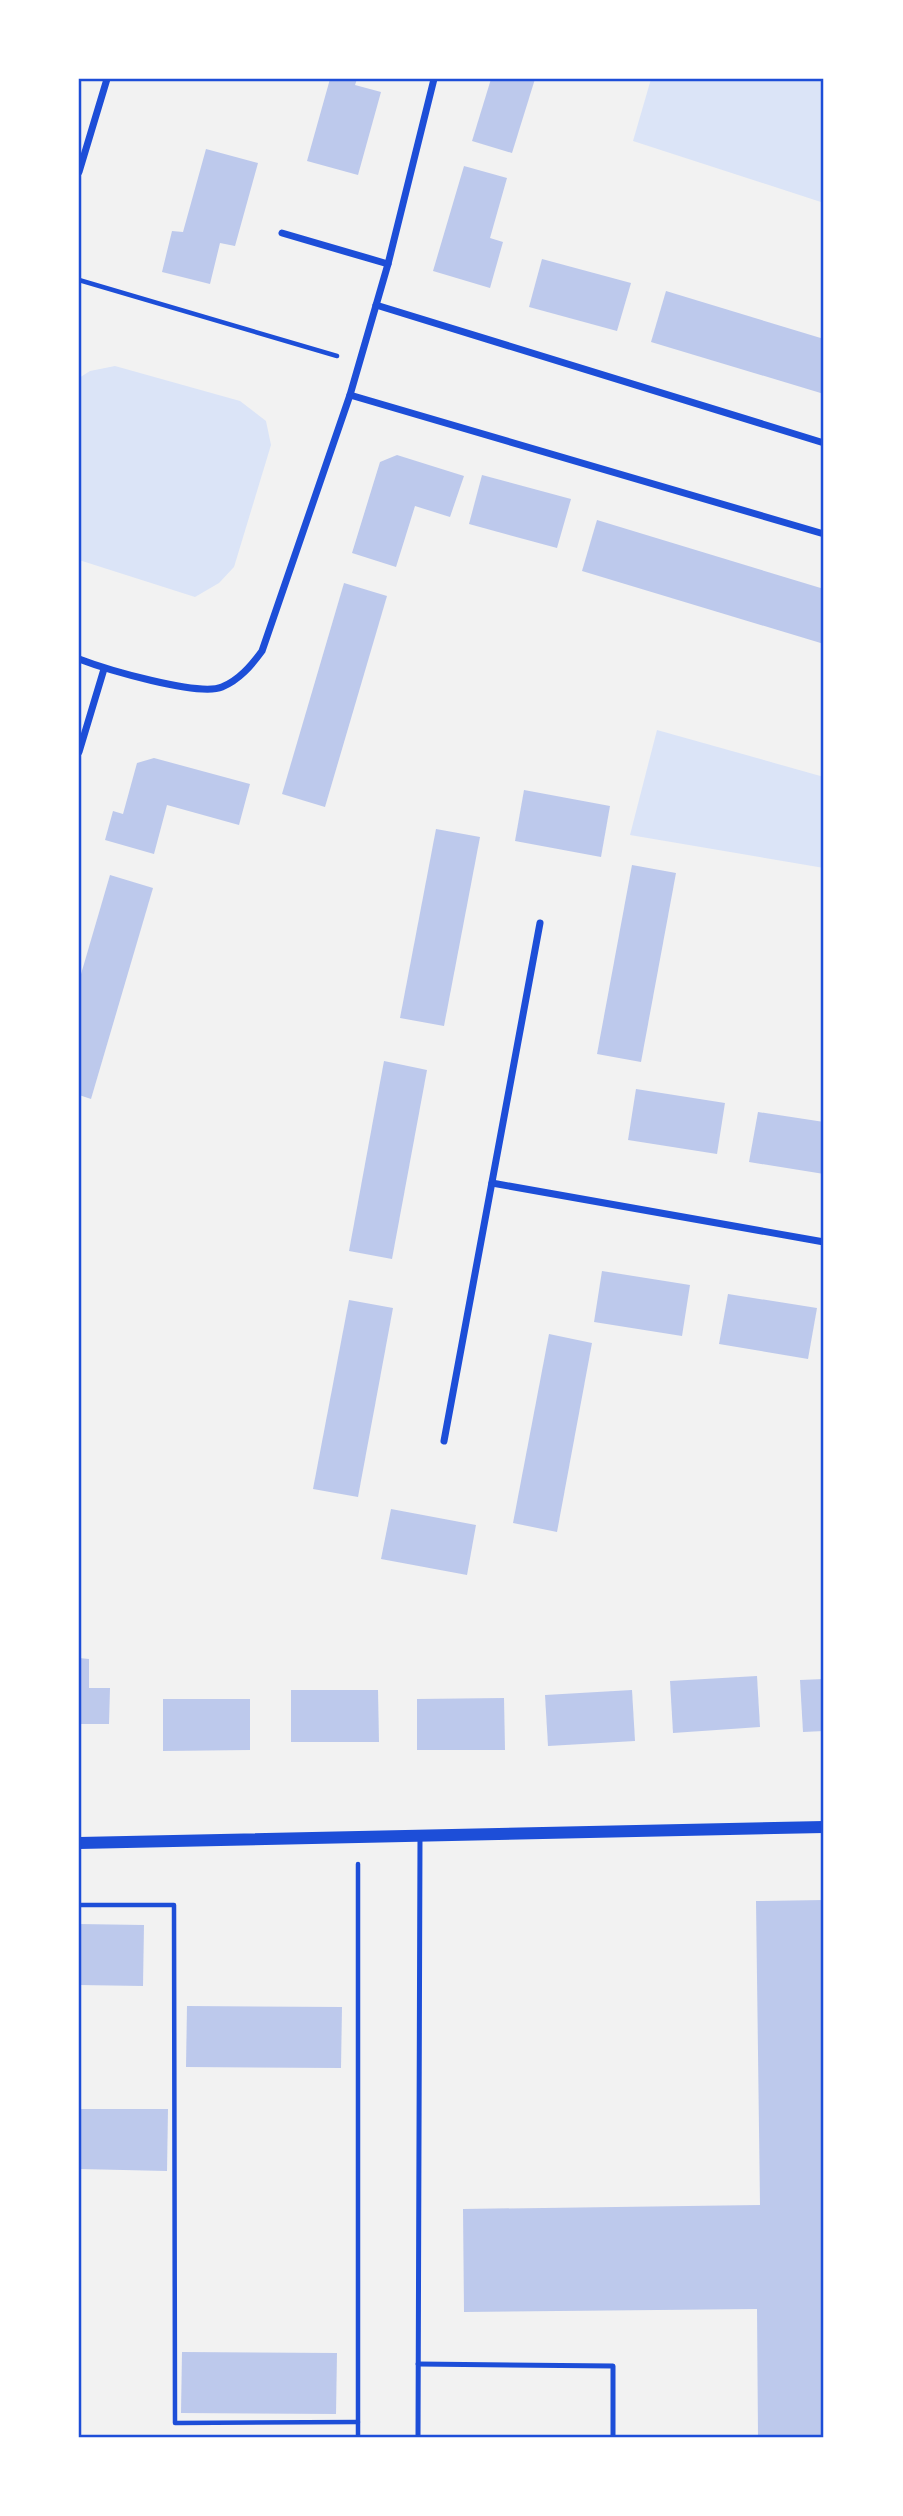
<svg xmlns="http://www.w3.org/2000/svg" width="903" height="2516" font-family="'DM Sans',sans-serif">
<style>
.green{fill:#dbe4f7}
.building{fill:#bdc9ec}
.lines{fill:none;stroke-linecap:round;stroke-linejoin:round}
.path{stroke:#1d4ed8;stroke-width:4.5}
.service{stroke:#1d4ed8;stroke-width:5}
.minor{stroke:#1d4ed8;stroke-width:7}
.tertiary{stroke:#1d4ed8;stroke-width:12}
.neatline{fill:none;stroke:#1d4ed8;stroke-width:2.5}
</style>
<rect width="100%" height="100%" fill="#f2f2f2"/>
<g class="green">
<path d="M 651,79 L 824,79 L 824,203 L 633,141 Z"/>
<path d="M 115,366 L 240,401 L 266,421 L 271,445 L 234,567 L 219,583 L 195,597 L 79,560 L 79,378 L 90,371 Z"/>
<path d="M 657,730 L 824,777 L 824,868 L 630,835 Z"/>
</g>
<g class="building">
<path d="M 330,79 L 357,79 L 355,85 L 381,92 L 358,175 L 307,161 Z"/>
<path d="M 491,79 L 535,79 L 512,153 L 472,141 Z"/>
<path d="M 206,149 L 258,163 L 235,246 L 220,243 L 210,284 L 162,272 L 172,231 L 183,232 Z"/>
<path d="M 464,166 L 507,178 L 490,238 L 503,242 L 490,288 L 433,271 Z"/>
<path d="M 542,259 L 631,283 L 617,331 L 529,307 Z"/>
<path d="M 666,291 L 824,339 L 824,394 L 651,342 Z"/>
<path d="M 397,455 L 464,476 L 450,517 L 415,506 L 396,567 L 352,553 L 380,462 Z"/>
<path d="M 482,475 L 571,499 L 557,548 L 469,524 Z"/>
<path d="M 597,520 L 824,589 L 824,644 L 582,571 Z"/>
<path d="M 344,583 L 387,596 L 325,807 L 282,794 Z"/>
<path d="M 154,758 L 250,784 L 239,825 L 167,805 L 154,854 L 105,840 L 113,811 L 123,814 L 137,763 Z"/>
<path d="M 524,790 L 610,806 L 601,857 L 515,841 Z"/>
<path d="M 436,829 L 480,837 L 444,1026 L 400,1018 Z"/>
<path d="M 632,865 L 676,873 L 641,1062 L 597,1054 Z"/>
<path d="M 110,875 L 153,888 L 91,1099 L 79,1095 L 79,981 Z"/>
<path d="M 384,1061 L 427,1070 L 392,1259 L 349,1251 Z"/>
<path d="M 636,1089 L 725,1103 L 717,1154 L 628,1140 Z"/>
<path d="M 758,1112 L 824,1122 L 824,1174 L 749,1162 Z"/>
<path d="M 602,1271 L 690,1285 L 682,1336 L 594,1322 Z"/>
<path d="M 728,1294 L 817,1308 L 808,1359 L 719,1344 Z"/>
<path d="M 349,1300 L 393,1308 L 358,1497 L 313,1489 Z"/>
<path d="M 549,1334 L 592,1343 L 557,1532 L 513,1523 Z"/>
<path d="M 391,1509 L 476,1525 L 467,1575 L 381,1559 Z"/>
<path d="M 79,1658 L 89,1659 L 89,1688 L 110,1688 L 109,1724 L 79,1724 Z"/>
<path d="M 757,1676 L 760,1727 L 673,1733 L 670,1681 Z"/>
<path d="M 824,1679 L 824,1731 L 803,1732 L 800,1680 Z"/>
<path d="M 291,1690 L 378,1690 L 379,1742 L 291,1742 Z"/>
<path d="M 632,1690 L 635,1741 L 548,1746 L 545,1695 Z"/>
<path d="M 504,1698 L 505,1750 L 417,1750 L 417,1699 Z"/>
<path d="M 163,1699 L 250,1699 L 250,1750 L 163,1751 Z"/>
<path d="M 824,1900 L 824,2437 L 758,2437 L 757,2309 L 464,2312 L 463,2209 L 760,2205 L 756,1901 Z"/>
<path d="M 79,1924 L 144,1925 L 143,1986 L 79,1985 Z"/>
<path d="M 187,2006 L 342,2007 L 341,2068 L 186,2067 Z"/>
<path d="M 79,2109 L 168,2109 L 167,2171 L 79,2169 Z"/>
<path d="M 182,2352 L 337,2353 L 336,2414 L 181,2413 Z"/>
</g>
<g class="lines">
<g class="path">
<path d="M 79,280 L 337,356"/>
<path d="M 79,1905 L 174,1905 L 175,2423 L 358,2422"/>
<path d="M 358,2437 L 358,1864"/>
</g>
<g class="service">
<path d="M 418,2364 L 613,2366 L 613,2437"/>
<path d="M 418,2437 L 420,1837"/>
</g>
<g class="minor">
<path d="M 79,172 L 107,79"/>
<path d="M 282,233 L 388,264"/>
<path d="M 376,305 L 824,443"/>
<path d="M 350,395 L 824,534"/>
<path d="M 79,659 C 105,669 199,697 222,687 C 239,680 251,666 262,651 L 350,395 L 388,264 L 434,79"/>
<path d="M 79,752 L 104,669"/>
<path d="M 492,1183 L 824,1242"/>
<path d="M 444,1441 L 540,923"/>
</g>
<path class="tertiary" d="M 79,1843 L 824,1827"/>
</g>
<rect width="903" height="2516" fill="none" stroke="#ffffff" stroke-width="161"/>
<rect x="80" y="80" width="742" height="2356" class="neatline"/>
</svg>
